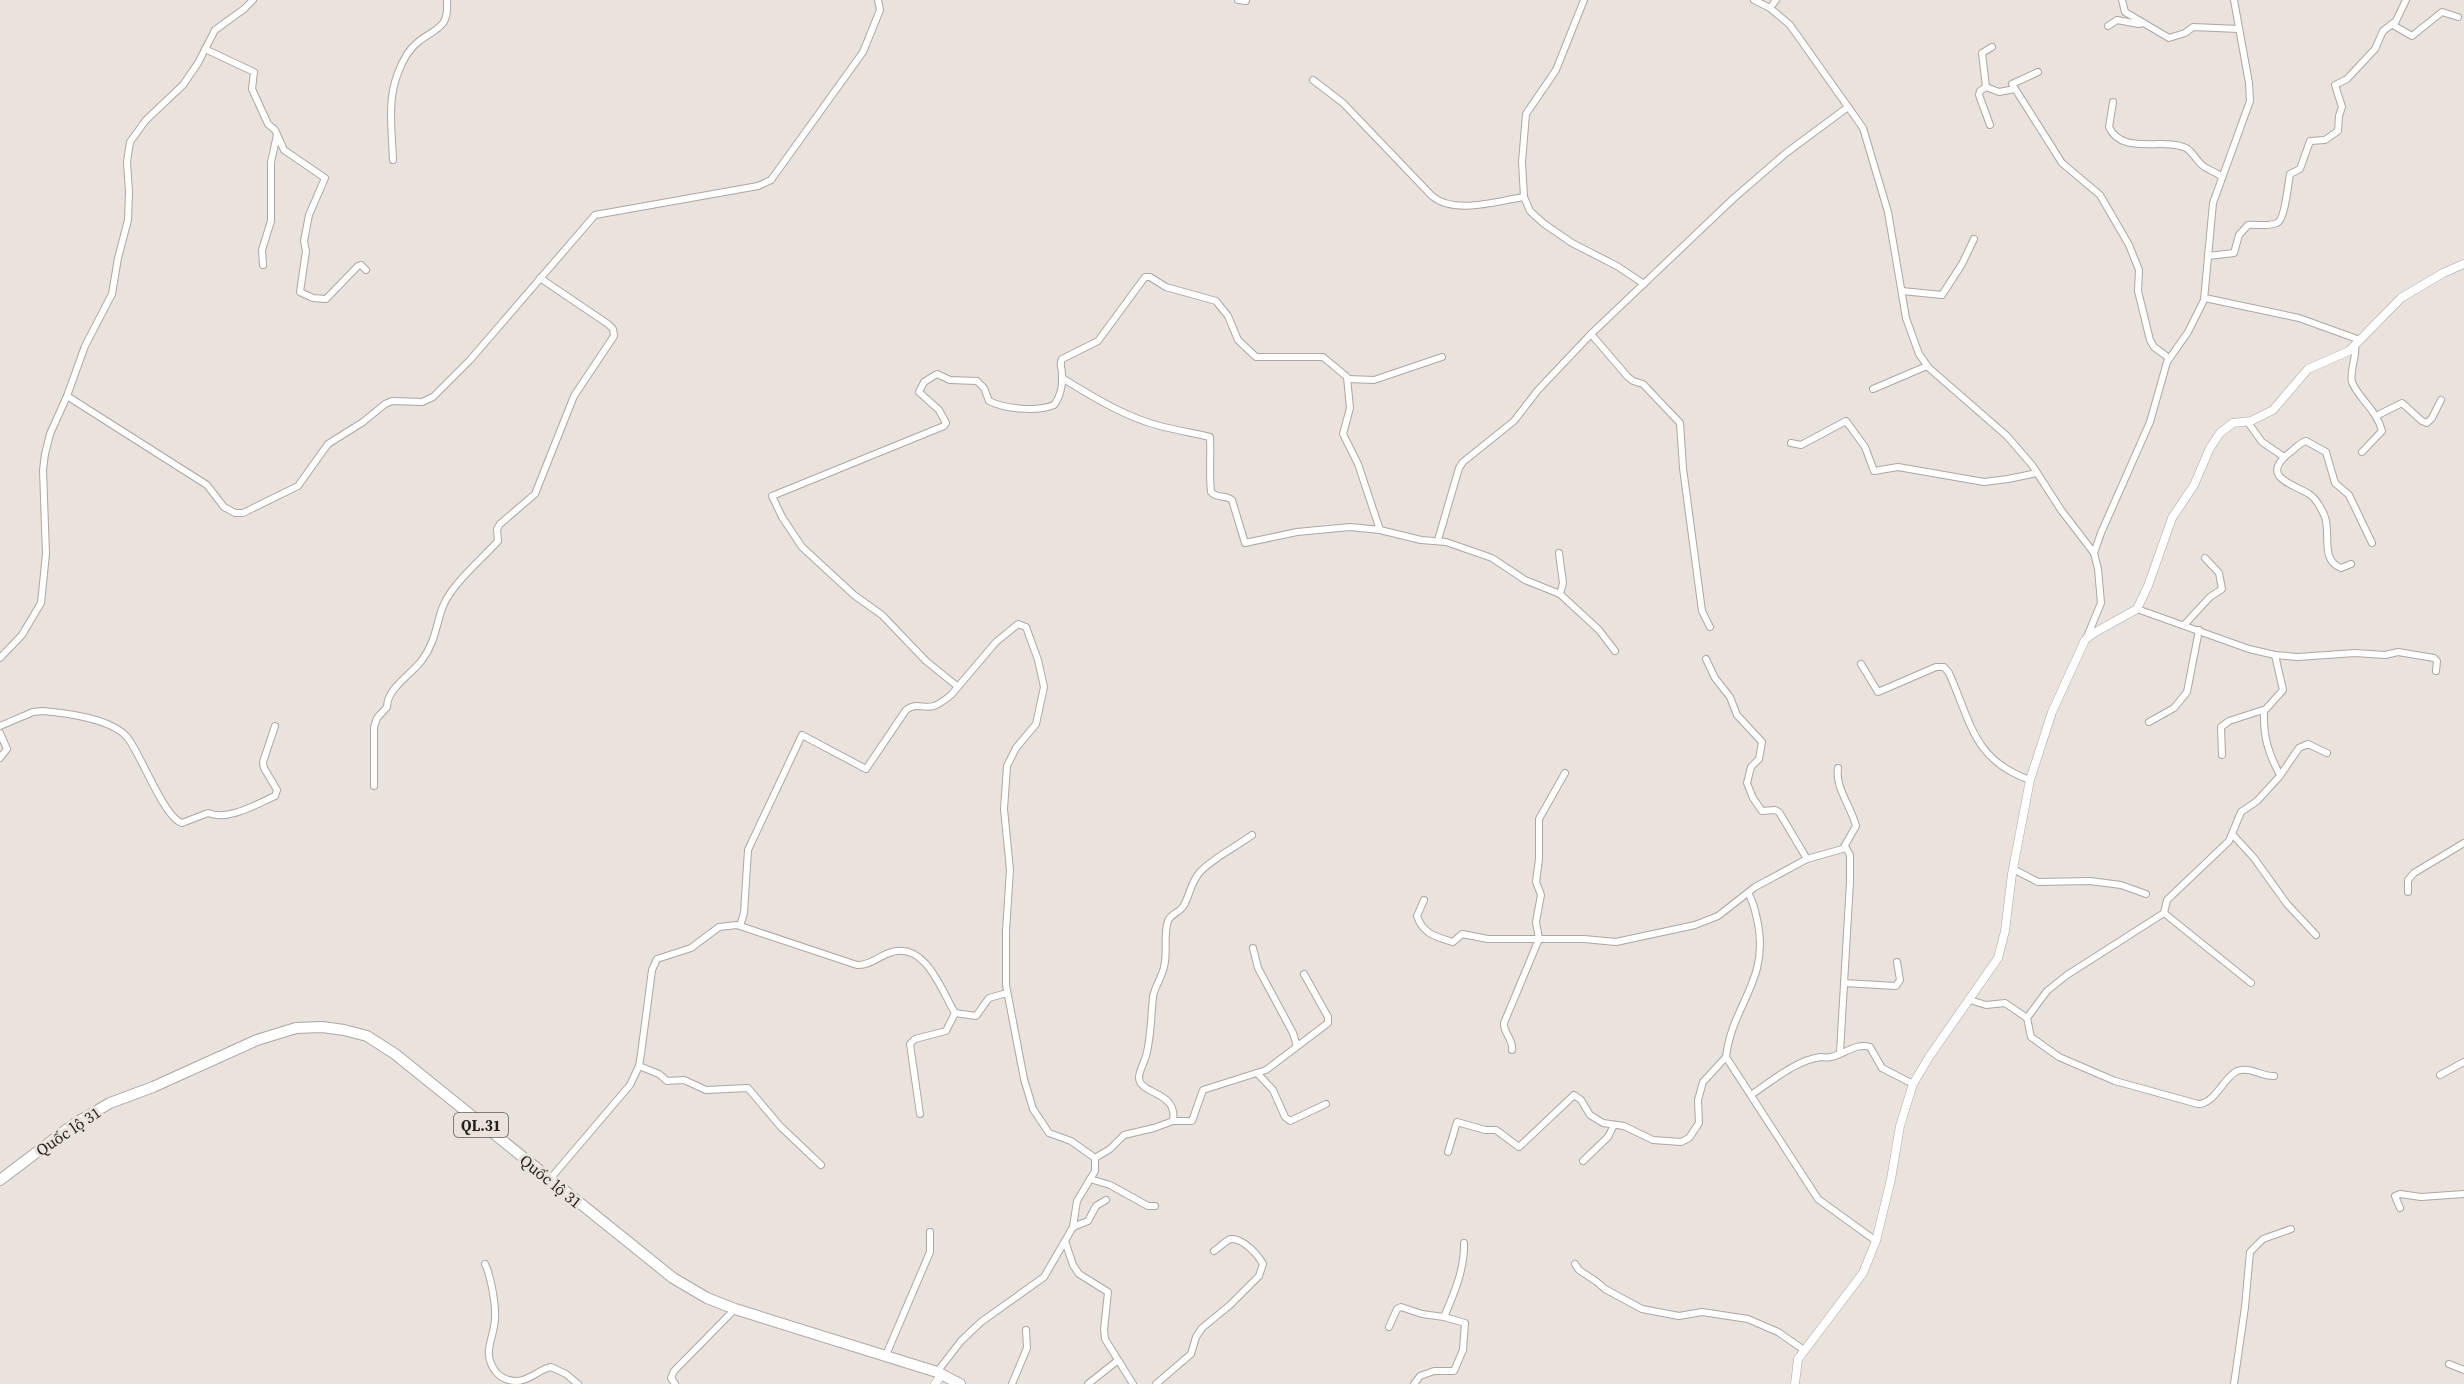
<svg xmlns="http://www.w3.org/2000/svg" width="2464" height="1384" font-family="'Source Serif 4',serif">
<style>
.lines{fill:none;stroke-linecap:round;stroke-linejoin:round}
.minor-casing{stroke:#aea6a1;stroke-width:8}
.tertiary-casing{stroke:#aea6a1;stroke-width:9}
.trunk-casing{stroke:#aea6a1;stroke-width:12}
.minor{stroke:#fff;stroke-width:6}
.tertiary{stroke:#fff;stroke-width:8}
.trunk{stroke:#fff;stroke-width:10}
.labels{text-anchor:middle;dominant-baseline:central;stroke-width:6;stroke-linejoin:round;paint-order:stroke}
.shield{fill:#eae2dc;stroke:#5e5a56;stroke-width:1.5}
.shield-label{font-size:15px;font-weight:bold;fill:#221f1d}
.street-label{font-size:16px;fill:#221f1d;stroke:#eae2dc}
</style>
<rect width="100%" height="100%" fill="#eae2dc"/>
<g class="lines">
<defs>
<g id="minor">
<path d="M 1238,0 L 1246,1"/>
<path d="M 1584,0 L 1556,70 L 1526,114 L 1522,162 L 1524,197 L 1530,211 L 1543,223 L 1572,243 L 1617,266 L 1644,284"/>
<path d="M 1754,0 L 1770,8 L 1790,25 L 1863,128 L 1888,212 L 1906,318 L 1919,354 L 1929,368 L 2007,436 L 2032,465 L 2061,510 L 2094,553 L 2098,569 L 2101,603 L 2087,637"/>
<path d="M 2122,0 L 2125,12 L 2169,38 L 2185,33 L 2193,27 L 2239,29"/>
<path d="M 1770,8 L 1776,0"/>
<path d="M 2393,25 L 2412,36 L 2442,12 L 2458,17"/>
<path d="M 2108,26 L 2117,20 L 2139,24 L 2143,23"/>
<path d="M 1992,47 L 1982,53 L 1986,87 L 1999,92 L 2015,89"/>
<path d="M 205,49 L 254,72 L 252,89 L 268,124 L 275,130 L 284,150 L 325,178 L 309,215 L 304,241 L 306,251 L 300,292 L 313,298 L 326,299 L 358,266 L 361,265 L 366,270"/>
<path d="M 2038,72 L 2012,84 L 2062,163 L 2100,195 L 2129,245 L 2139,270 L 2138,291 L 2150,340 L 2154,347 L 2169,358"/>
<path d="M 1313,80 L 1343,103 L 1432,196 C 1454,215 1497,201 1524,197"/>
<path d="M 1986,87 L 1980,91 L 1979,95 L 1990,125"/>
<path d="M 2113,102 L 2109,127 C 2122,156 2163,137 2186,148 C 2193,152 2196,160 2202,165 C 2208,170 2216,172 2222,177"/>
<path d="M 393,160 C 392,130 387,100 398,73 C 402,62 409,49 418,42 C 437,27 449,29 447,0"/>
<path d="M 2208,256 L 2234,253 L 2239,235 L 2248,225 C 2257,224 2269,227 2277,223 C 2285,220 2288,184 2290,174 L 2300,169 L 2310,141 L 2325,140 L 2338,131 L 2339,116 L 2342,107 L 2335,85 L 2347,79 L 2375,49 L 2383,31 L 2396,21 L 2406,0"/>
<path d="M 263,265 L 262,250 L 271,221 L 271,162 L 277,135"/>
<path d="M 1902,291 L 1942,295 L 1962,264 L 1974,239"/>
<path d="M 2205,298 L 2299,318 L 2360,340"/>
<path d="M 1591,334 L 1627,376 L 1633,381 L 1643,384 L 1680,423 L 1683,468 L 1702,611 L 1710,627"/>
<path d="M 2355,345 C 2357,357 2349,373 2352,382 C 2358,398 2377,410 2382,431 L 2362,452"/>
<path d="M 1062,378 C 1093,397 1125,417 1160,426 C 1176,430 1193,433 1210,437 C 1211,456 1209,473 1211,492 C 1217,499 1225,494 1232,500 L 1245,543 L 1297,532 L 1350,527 L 1380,530 L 1421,540 L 1446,542 L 1492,558 L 1525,580 L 1560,594 L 1599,630 L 1615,651"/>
<path d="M 1348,379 L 1374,380 L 1442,357"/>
<path d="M 1873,389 L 1927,366"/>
<path d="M 67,396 L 207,485 L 224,507 L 235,513 L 243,513 L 298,486 L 328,444 L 363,422 L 385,404 L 392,401 L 422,402 L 433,397 L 470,360 L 595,215 L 758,186 L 771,180 L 863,52 L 880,10 L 878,0"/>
<path d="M 2376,416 L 2402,403 L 2422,421 L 2427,423 L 2432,418 L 2441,400"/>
<path d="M 2247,421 L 2262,442 L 2284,457"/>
<path d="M 1791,443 L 1801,445 L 1846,421 L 1865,447 L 1874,471 L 1898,467 L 1984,482 L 2008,479 L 2037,473"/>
<path d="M 1438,540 L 1459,468 L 1463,462 L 1514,421 L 1538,390 L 1591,334 L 1734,198 L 1786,153 L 1848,107"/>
<path d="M 1559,553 L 1563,583 L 1560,594"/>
<path d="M 2094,553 L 2101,533 L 2150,422 L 2167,362 L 2188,332 L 2204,300 L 2213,203 L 2250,101 L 2249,83 L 2234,0"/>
<path d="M 2351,564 L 2341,568 C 2320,560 2331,534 2325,517 C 2322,510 2316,498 2309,494 C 2293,484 2260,477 2288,454 C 2294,450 2299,443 2306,441 L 2326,452 L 2335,483 L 2349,495 L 2372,543"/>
<path d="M 2137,609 L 2249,649 L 2275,655 L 2298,657 L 2355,653 L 2385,655 L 2398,652 L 2434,658 L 2437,661 L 2436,671"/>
<path d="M 2185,624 L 2210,597 L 2222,589 L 2219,573 L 2205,558"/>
<path d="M 0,658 L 22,635 L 41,603 L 46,554 L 43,470 L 45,454 L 50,434 L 67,396 L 85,346 L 112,294 L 118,258 L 128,220 L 129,192 L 127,162 L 130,142 L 146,120 L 183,85 L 198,63 L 215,30 L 244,9 L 253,0"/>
<path d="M 1706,659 L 1715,678 L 1730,697 L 1737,715 L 1762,742 L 1759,759 L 1751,767 L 1747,783 L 1753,798 L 1762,811 L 1775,810 L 1779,812 L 1807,859"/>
<path d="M 1861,664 L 1878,692 L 1936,667 L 1944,667 L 1949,673 C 1971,722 1973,760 2030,780"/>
<path d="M 957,686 L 926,661 L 882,615 L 854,595 L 802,547 L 782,517 L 772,496 L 944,426 L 946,423 L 939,410 L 919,392 L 924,382 L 937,374 L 950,380 L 977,381 L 984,388 L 989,401 C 1005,409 1037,412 1054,405 C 1060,397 1063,385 1062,374 C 1062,368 1059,365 1062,359 L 1098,341 L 1145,277 L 1150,277 L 1166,287 L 1216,301 L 1228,316 L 1238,340 L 1256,357 L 1323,357 L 1347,377 L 1350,408 L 1343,434 L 1358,464 L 1380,530"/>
<path d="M 2264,710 C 2263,736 2268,753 2280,775"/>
<path d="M 2149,722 L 2174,708 L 2187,692 L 2199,630"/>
<path d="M 0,726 L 33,712 L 43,711 C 66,713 112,719 127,737 C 141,754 164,818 182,823 L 208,813 C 228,821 255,805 275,796 L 277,790 L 264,768 L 263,762 L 275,726"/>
<path d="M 0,733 L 7,749 L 0,758"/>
<path d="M 2222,755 L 2221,727 L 2229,721 L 2266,709 L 2283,690 L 2275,655"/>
<path d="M 1838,768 C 1835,788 1851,806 1856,826 L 1844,847"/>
<path d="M 374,786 L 374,727 L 377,718 L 387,707 C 387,688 412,674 422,660 C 440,636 435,613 451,592 C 464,573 483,558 498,541 L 497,529 L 500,524 L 535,494 L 574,396 L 614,336 L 613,329 L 608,324 L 540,278"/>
<path d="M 2233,835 L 2254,858 L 2287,904 L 2316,935"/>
<path d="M 2013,869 L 2038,882 L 2090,881 L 2121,885 L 2146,894"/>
<path d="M 2408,892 L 2408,880 L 2414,873 L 2464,843"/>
<path d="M 1748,893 C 1754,902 1756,914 1758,924 C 1769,981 1732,1005 1726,1057 L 1818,1199 L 1876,1241"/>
<path d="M 1424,900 L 1417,916 C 1423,934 1436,937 1453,942 L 1462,934 L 1488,939 L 1584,939 L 1616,942 L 1695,925 L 1718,916 L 1755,887 L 1807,859 L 1846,848 L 1850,855 L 1850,882 L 1840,1052"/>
<path d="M 2164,913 L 2167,900 L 2229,841 L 2241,812 L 2257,801 L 2279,777 L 2299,748 L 2308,744 L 2327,753"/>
<path d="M 740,926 L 744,913 L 748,850 L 802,735 L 866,769 L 906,710 C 916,702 923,709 934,706 C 940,704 946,699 951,695 L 996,642 L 1018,624 L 1026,627 L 1038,660 L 1044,687 L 1036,724 L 1016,748 L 1007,766 L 1004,809 L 1010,870 L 1006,931 L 1006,985 L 1024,1079 L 1033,1109 L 1049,1133 L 1071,1141 L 1095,1158 L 1095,1171 L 1077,1201 L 1073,1227 L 1044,1277 L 981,1322 L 961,1341 L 937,1372"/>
<path d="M 1253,948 L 1258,968 L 1293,1033 L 1297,1046"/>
<path d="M 1844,983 L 1896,986 L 1900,980 L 1897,962"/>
<path d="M 1970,1000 L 1986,1005 L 2005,1003 L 2027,1018 L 2031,1037 L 2059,1057 L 2115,1081 L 2198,1104 C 2215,1104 2223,1078 2237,1071 C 2250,1066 2262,1077 2274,1076"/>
<path d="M 2027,1018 L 2047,991 L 2067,975 L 2164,913 L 2251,983"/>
<path d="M 1512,1050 C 1514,1040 1503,1033 1504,1023 L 1539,939 L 1536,922 L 1541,895 L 1536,882 L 1539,859 L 1539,819 L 1565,773"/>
<path d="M 639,1066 L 659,1074 L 667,1081 L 684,1080 L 706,1090 L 748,1088 L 780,1126 L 821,1165"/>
<path d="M 1258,1074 L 1273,1090 L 1285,1117 L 1290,1121 L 1326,1104"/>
<path d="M 2440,1075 L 2464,1062"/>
<path d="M 1751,1095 C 1772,1081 1796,1060 1821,1057 C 1824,1057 1827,1058 1831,1057 C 1843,1055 1857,1042 1870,1047 L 1882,1068 L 1913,1084"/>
<path d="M 920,1114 L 910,1044 L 915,1039 L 946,1031 L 955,1013"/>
<path d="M 1173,1121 L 1192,1121 L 1203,1090 L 1266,1070 L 1328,1023 L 1328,1017 L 1304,974"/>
<path d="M 1448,1152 L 1457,1122 L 1485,1130 L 1496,1130 L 1519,1147 L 1574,1095 L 1581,1100 L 1590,1115 L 1603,1123 L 1624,1126 L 1653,1140 L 1681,1142 L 1689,1138 L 1699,1123 L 1698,1100 L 1703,1082 L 1726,1057"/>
<path d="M 1095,1158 L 1110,1149 L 1124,1135 L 1154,1128 L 1173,1121 C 1178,1091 1140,1095 1139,1078 C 1139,1071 1144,1063 1146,1056 C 1151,1038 1151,1016 1153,997 C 1154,988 1162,977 1164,967 C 1168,952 1163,936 1168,921 C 1171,913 1180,913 1184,905 C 1190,894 1191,882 1200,872 C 1213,858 1236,847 1252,835"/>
<path d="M 1583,1161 L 1608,1137 L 1614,1125"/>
<path d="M 550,1179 L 630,1085 L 639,1066 L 641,1054 L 652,970 L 657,959 L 691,948 L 719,927 L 737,925 L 857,965 C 870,966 880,955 892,952 C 926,942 942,992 955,1013 L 976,1016 L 989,998 L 1007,993"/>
<path d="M 1090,1179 L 1110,1185 L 1148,1206 L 1155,1206"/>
<path d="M 2400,1208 L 2395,1196 L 2400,1194 L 2421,1197 L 2464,1194"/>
<path d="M 1073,1227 L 1088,1221 L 1096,1206 L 1106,1200"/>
<path d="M 1065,1241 L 1073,1265 L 1079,1274 L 1108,1292 L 1104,1330 L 1105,1339 L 1133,1384"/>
<path d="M 485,1264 C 491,1276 496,1306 495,1319 C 494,1339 481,1353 496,1372 C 501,1378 509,1381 517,1381 C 530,1381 539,1369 551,1367 L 566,1374 L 578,1384"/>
<path d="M 1575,1264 L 1579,1270 L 1597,1282 L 1605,1289 L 1642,1309 L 1679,1316 L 1702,1312 L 1748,1319 L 1778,1332 L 1804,1350"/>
<path d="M 1444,1317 C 1454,1294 1465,1268 1464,1243"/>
<path d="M 1389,1327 L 1397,1309 L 1401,1307 L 1422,1314 L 1444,1317 L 1465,1323 L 1463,1350 L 1454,1371 L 1434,1371 L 1420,1376 L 1414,1384"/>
<path d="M 886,1355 L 930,1252 L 930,1232"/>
<path d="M 2449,1364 L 2464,1370"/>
<path d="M 675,1384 L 671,1378 L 674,1371 L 735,1309"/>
<path d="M 1012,1384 L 1027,1348 L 1026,1330"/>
<path d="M 1088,1384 L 1117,1361"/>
<path d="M 1156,1384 L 1191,1354 L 1196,1337 L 1202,1328 L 1230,1305 L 1259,1276 L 1263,1264 C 1258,1255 1243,1238 1231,1239 C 1226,1240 1219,1248 1214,1251"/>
<path d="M 2234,1384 L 2245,1307 L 2250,1252 L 2263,1239 L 2291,1229"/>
</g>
<g id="tertiary">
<path d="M 935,1384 L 942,1374"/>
<path d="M 1795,1384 L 1798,1359 L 1863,1273 L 1876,1241 L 1891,1179 L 1900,1126 L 1913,1084 L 1929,1057 L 1998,958 L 2005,931 L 2012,874 L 2030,780 L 2052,712 L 2085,640 L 2092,634 L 2137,609 L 2148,586 L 2172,518 L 2194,485 L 2210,448 L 2220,433 L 2233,423 L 2251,421 L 2273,410 L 2308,369 L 2349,351 L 2401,298 L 2443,273 L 2464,264"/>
</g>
<path id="trunk" d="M 0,1180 L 74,1124 L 110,1103 L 153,1087 L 257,1040 L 296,1028 L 322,1027 L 344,1030 L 367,1036 L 395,1054 L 673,1278 L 707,1298 L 735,1309 L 937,1372 L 960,1384"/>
</defs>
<use href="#minor" class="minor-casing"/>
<use href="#tertiary" class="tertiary-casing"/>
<use href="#trunk" class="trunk-casing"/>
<use href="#minor" class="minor"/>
<use href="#tertiary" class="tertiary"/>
<use href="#trunk" class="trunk"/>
</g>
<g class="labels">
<rect class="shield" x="454" y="1113" width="54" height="24" rx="4.5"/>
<g class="shield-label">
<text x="481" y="1125">QL.31</text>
</g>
<g class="street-label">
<text transform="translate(68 1131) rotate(-34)">Quốc lộ 31</text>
<text transform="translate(551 1181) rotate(39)">Quốc lộ 31</text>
</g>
</g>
</svg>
